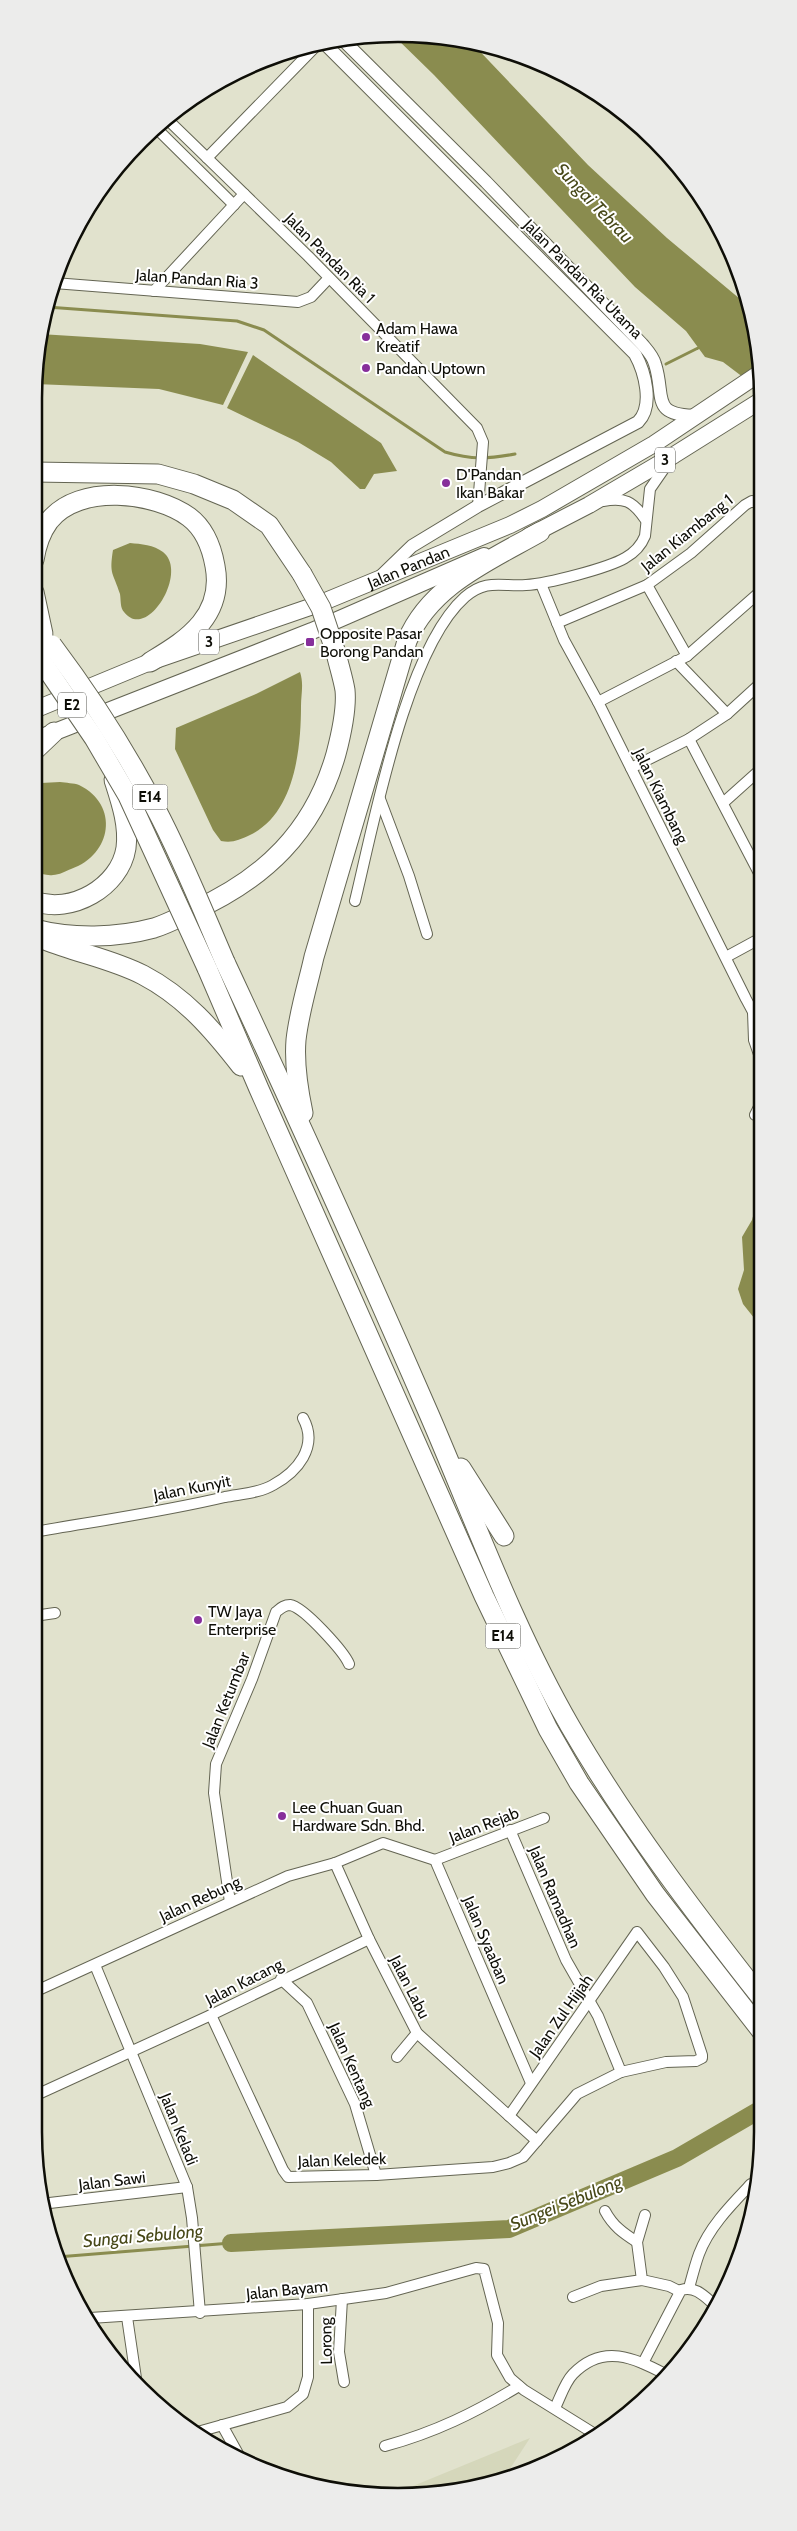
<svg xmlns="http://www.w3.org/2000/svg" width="797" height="2531" font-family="Cabin,sans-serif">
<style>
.built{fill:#d5d7bb}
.water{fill:#8a8c4f}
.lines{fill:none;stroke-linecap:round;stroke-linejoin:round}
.stream{stroke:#8a8c4f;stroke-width:3}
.river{stroke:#8a8c4f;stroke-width:18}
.minor-casing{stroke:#646553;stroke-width:12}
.tertiary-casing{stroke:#646553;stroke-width:14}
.trunk-casing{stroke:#646553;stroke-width:18}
.motorway-casing{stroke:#646553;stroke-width:21}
.minor{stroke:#fff;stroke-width:10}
.tertiary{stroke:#fff;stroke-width:12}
.trunk{stroke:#fff;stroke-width:16}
.motorway{stroke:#fff;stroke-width:19}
.motorway-bridge-casing{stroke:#646553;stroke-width:21;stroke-linecap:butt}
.motorway-bridge{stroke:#fff;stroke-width:19}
.poi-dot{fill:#872f9b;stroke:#fff;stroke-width:2}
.labels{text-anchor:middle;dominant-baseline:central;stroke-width:4;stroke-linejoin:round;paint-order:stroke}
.shield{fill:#fff;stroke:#565651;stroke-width:1}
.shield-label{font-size:15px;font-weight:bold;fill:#0e0e07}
.street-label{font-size:16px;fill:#0e0e07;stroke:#fff}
.poi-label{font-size:16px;fill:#0e0e07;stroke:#fff;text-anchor:start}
.water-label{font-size:18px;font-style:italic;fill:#474818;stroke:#fff}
.rim{fill:none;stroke:#0e0e07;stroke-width:2.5}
</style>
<rect width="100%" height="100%" fill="#e1e2cd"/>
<path class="built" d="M 530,2438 L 502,2481 L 423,2496 L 391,2495 Z"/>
<g class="water">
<path d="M 392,34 L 470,41 L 588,165 L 667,238 L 746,304 L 760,351 L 760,390 L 723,362 L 705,357 L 686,331 L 635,287 L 434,75 Z"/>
<path d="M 40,334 L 200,344 L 248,352 L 223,405 L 159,389 L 35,384 Z"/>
<path d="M 253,355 L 381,443 L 397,471 L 374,474 L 365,489 L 360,489 L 331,462 L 298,442 L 227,408 Z"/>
<path d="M 130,543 C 141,544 154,545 163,552 C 189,572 147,642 124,612 C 120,608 121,600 120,594 C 113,572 109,575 113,550 Z"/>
<path d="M 300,672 C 304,684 301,694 301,706 C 301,751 294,814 250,835 C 239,840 233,843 221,841 L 213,830 L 175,749 L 176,728 L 256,694 Z"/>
<path d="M 60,782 C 66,783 74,783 79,785 C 120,805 112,855 71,869 C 66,871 59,875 53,875 C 47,876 40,873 34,872 L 34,787 L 41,783 Z"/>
<path d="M 762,1182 L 762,1328 L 743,1304 L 738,1289 L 744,1270 L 742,1237 L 752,1220 Z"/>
</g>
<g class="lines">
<g class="stream">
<path d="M 47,307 L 237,321 L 264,330 L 445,452 C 472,460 488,459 515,454"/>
<path d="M 666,364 L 698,348"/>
<path d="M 57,2257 L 231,2243"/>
</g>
<path class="river" d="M 231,2243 L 509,2229 L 677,2158 L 763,2108"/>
<defs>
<g id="minor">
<path d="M 167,119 L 308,256 L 477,428 L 483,442 L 478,506"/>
<path d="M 156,128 L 234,205"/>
<path d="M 207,158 L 319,43"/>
<path d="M 54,283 L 298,302 L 311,297 L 329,278"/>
<path d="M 154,291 L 244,194"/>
<path d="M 603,501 C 624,497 633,501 645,519"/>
<path d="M 541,584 L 564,640 L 598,702 L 746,999 L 753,1012 L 761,1009"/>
<path d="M 647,585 L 687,656"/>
<path d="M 557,623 L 647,585 L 691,553 L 745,505 L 752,501 L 760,504"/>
<path d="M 676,661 L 727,714"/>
<path d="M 598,702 L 687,656 L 761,591"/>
<path d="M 689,739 L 761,877"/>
<path d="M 631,768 L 689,739 L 727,714 L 761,683"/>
<path d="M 380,799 L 409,876 L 427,934"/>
<path d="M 723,803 L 761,769"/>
<path d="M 355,901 C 374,823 406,649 465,597 C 487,578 502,587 526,585 C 547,584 608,568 625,558 C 634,553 641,546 645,536 L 650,489 L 668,463"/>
<path d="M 726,957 L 761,938"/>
<path d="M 753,1012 L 754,1040 L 761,1060"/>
<path d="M 755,1115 L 761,1103"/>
<path d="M 34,1532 C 97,1521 162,1512 225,1497 C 240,1494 260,1493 273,1485 C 297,1472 319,1447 303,1418"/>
<path d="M 34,1616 L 55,1613"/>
<path d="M 510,1830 L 566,1960 L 598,2016 L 621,2072"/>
<path d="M 435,1860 L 544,1818"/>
<path d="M 335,1863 L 369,1939 L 417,2033 L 537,2141"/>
<path d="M 230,1902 L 214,1793 L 216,1764 L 252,1679 L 276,1612 C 281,1608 284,1605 290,1605 C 304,1607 344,1652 349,1664"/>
<path d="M 95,1965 L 187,2187 L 192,2218 L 200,2313"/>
<path d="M 281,1979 L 307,2003 L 355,2104 L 376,2175"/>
<path d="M 34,1992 L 288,1876 L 335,1863 L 383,1843 L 435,1860 L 531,2083"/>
<path d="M 211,2015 L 283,2170 L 288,2177 L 376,2175 L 493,2167 L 509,2163 L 523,2157 L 577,2094 L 621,2072 L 666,2062 L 696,2061 L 702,2058 L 702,2055 L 683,1997 L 664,1967 L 637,1932 L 509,2116"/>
<path d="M 397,2057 L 417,2033"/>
<path d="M 34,2096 L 211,2015 L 369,1939"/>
<path d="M 41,2204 L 187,2187"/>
<path d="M 605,2211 C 613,2226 623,2233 637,2242"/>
<path d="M 645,2215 L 637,2242 L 642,2280 L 669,2286 L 679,2291"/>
<path d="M 689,2288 C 692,2277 695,2265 699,2254 C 709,2227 732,2204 751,2184"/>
<path d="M 573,2297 L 601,2286 L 642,2280"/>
<path d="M 342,2299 L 339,2352 L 344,2382"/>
<path d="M 127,2317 L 137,2385"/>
<path d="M 90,2318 L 308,2304 L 386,2293 L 476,2268 L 484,2269 L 498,2323 L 497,2355 L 510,2378 L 524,2390 L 598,2436"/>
<path d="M 643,2363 L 681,2290 C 696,2285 706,2298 717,2307"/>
<path d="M 122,2369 L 133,2368"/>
<path d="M 555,2408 C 560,2398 565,2382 573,2374 C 603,2343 634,2358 665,2374"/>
<path d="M 222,2425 L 242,2461"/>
<path d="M 194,2433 L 287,2407 L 303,2394 L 308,2377 L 308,2304"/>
<path d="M 385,2446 C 436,2432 474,2413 519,2386"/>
</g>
<g id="tertiary">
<path d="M 342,39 L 486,182 L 642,344 C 647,350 653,356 655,364 C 666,398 649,415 698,416"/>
<path d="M 323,42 L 635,354 C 645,372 654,406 638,422 L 478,506 L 412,546 L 381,576"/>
</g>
<g id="trunk">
<path d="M 529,536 L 589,505 L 674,455 L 760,401"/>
<path id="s1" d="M 34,710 L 150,662 L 316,605 L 510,525 L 542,509 L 654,444 L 760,373"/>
<path d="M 42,737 L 312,631 L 484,556"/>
</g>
<g id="motorway">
<path d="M 34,472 L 158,474 L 194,484 L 233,500 L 269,525 L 302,574"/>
<path d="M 34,560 C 36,547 41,532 49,521 C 79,483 155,492 189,517 C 205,529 212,549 215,566 C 219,587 214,607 201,623 C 187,640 168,651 150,662"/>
<path d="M 34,592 L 43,634"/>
<path d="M 34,751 L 54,732"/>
<path d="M 34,901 C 71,915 120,887 126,848 C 129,825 121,802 114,780"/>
<path d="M 34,929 C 72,939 117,938 154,928 C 167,924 180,917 193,911 C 264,879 314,832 336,754 C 341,735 347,710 345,690 C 343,678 339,666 336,653"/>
<path d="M 45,940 C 77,953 112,959 143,975 C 185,997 213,1030 241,1066"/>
<path d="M 225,962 C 295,1112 363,1262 429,1414 C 474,1518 513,1627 570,1726 C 626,1823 694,1912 763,2000"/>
<path d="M 207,968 L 259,1089 L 484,1596 L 548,1729 L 579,1783 L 655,1894 L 763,2033"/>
<path d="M 303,1113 C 298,1089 294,1064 296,1040 C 299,1012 308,984 314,957 L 407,641 C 430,585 491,560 540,532"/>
<path d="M 461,1468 L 504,1536"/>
</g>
</defs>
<use href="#minor" class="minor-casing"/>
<use href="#tertiary" class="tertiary-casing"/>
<use href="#trunk" class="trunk-casing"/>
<use href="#motorway" class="motorway-casing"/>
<use href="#minor" class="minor"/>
<use href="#tertiary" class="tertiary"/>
<use href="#trunk" class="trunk"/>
<use href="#motorway" class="motorway"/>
<defs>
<g id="motorway-bridge">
<path d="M 302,574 L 321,608 L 336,653"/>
<path d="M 52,645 C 91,697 126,751 156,809 C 182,858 203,911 225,962"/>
<path d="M 34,650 L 94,738 L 128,796 L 207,968"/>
</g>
</defs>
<use href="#motorway-bridge" class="motorway-bridge-casing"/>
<use href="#motorway-bridge" class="motorway-bridge"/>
</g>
<g class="poi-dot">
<circle cx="366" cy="337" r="5"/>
<circle cx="366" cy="368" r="5"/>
<circle cx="446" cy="483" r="5"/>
<rect x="305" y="637" width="10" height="10" rx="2.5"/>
<circle cx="198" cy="1620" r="5"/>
<circle cx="282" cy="1816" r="5"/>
</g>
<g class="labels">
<g class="shield">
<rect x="655" y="447.5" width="20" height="25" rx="4"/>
<rect x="199" y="629.5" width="20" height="25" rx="4"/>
<rect x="58" y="692.5" width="28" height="25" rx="4"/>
<rect x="132.5" y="784.5" width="35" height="25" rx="4"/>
<rect x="485.5" y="1623.5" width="35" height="25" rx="4"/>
</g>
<g class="shield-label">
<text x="665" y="460">3</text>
<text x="209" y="642">3</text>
<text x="72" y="705">E2</text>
<text x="150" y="797">E14</text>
<text x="503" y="1636">E14</text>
</g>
<g class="street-label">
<text transform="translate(330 258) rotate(45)">Jalan Pandan Ria 1</text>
<text transform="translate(197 279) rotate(4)">Jalan Pandan Ria 3</text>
<text transform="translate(583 279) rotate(45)">Jalan Pandan Ria Utama</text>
<text transform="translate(687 533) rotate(-39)">Jalan Kiambang 1</text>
<text stroke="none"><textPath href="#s1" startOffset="401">Jalan Pandan</textPath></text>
<text transform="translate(661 796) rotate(64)">Jalan Kiambang</text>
<text transform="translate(192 1488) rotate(-11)">Jalan Kunyit</text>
<text transform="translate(226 1700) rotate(-68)">Jalan Ketumbar</text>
<text transform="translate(484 1825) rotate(-21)">Jalan Rejab</text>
<text transform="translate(555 1897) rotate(67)">Jalan Ramadhan</text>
<text transform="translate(200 1899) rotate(-25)">Jalan Rebung</text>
<text transform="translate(486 1940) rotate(67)">Jalan Syaaban</text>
<text transform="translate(244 1982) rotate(-27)">Jalan Kacang</text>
<text transform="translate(410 1987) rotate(63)">Jalan Labu</text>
<text transform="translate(561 2016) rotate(-55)">Jalan Zul Hijjah</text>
<text transform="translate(352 2065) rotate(66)">Jalan Kentang</text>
<text transform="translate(179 2129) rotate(68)">Jalan Keladi</text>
<text transform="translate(342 2160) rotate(-2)">Jalan Keledek</text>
<text transform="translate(112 2181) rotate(-7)">Jalan Sawi</text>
<text transform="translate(287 2290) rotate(-6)">Jalan Bayam</text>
<text transform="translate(326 2341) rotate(-91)">Lorong</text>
</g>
<g class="poi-label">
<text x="376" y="328">Adam Hawa<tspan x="376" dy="18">Kreatif</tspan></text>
<text x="376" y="368">Pandan Uptown</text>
<text x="456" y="474">D'Pandan<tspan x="456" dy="18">Ikan Bakar</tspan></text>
<text x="320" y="633">Opposite Pasar<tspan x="320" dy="18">Borong Pandan</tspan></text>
<text x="208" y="1611">TW Jaya<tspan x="208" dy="18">Enterprise</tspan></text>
<text x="292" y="1807">Lee Chuan Guan<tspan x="292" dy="18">Hardware Sdn. Bhd.</tspan></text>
</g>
<g class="water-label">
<text transform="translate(594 203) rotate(46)">Sungai Tebrau</text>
<text transform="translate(566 2203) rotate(-22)">Sungei Sebulong</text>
<text transform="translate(143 2236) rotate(-5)">Sungai Sebulong</text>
</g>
</g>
<path d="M0 0H797V2531H0ZM398 42H398A356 356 0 0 1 754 398V2132A356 356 0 0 1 398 2488H398A356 356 0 0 1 42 2132V398A356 356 0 0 1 398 42Z" fill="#ececeb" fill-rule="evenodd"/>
<path class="rim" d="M398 42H398A356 356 0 0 1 754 398V2132A356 356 0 0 1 398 2488H398A356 356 0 0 1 42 2132V398A356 356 0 0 1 398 42Z"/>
</svg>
